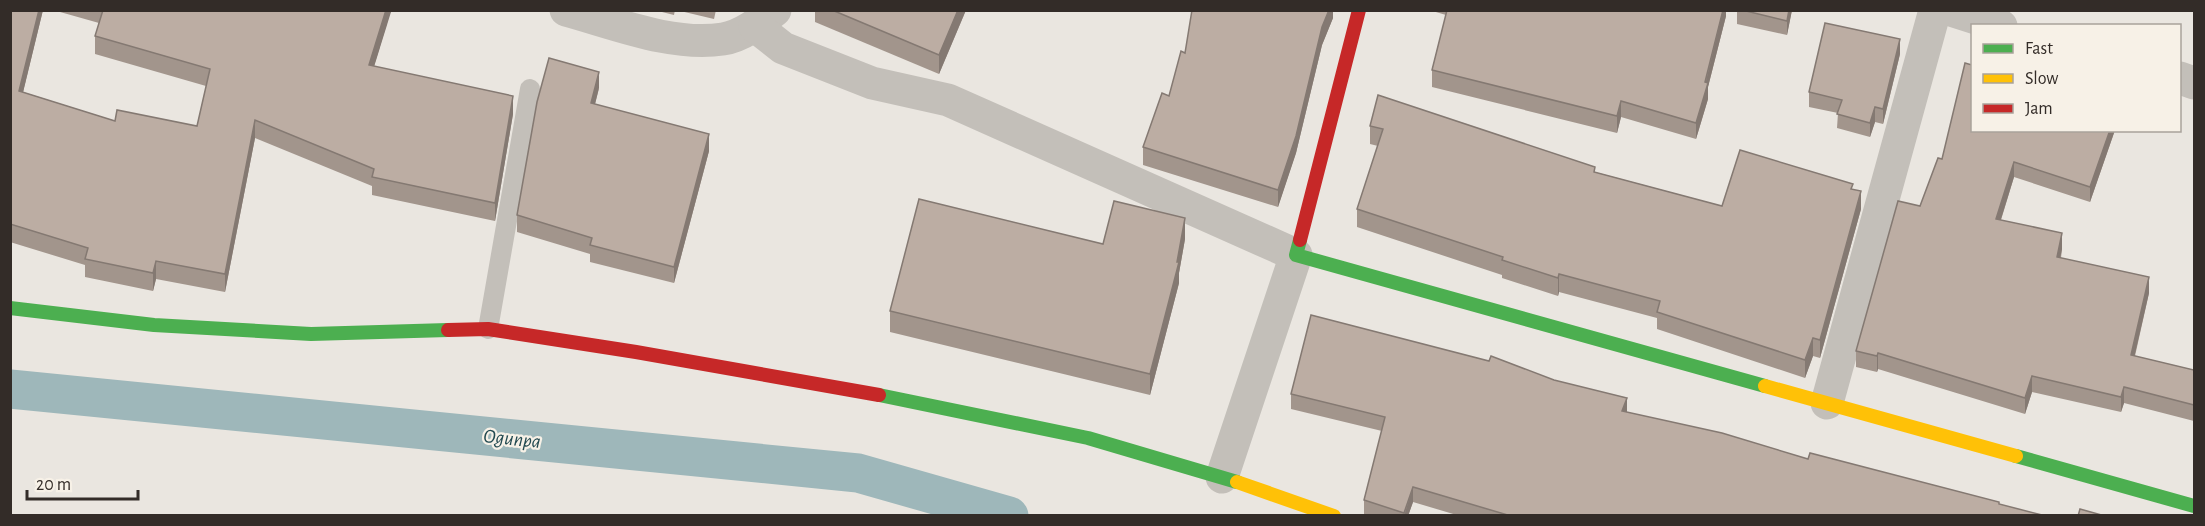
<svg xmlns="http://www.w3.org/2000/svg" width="2205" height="526" font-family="'Alegreya Sans',sans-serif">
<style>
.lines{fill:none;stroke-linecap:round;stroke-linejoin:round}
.canal{stroke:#9eb7ba;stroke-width:39}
.lane{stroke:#c3bfb9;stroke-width:20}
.street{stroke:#c3bfb9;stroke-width:33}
.fast{stroke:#4caf50;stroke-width:14}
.slow{stroke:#ffc107;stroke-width:14}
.jam{stroke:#c62828;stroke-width:14}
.wall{fill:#a2958c}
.shaded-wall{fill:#847972}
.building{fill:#bcada3;stroke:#847972;stroke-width:1.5}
.labels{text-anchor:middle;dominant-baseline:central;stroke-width:4.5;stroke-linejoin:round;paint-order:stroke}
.water-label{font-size:20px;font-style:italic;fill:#224950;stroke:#f7f1e7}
</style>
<rect width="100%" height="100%" fill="#eae6e0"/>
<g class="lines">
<path class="canal" d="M 10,389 L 858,473 L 1009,516"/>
<path class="lane" d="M 488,329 L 530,89"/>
<g class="street">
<path d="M 566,10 C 614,23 673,47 723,39 C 742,36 760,22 775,10"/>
<path d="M 1951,10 L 2001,26"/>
<path d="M 755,26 L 783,48 L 872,83 L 948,100 L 1296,255 L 1222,477"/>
<path d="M 2180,78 L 2194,83"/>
<path d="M 1827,403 L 1935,10"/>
</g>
<g class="fast">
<path d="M 1300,240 L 1296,255 L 1765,386"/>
<path d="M 10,308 L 154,325 L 311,334 L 448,330"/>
<path d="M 879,395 L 1088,438 L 1237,482"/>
<path d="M 2016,456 L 2194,506"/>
</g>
<g class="slow">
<path d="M 1765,386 L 2016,456"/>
<path d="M 1237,482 L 1334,516"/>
</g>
<g class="jam">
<path d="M 1300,240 L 1359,10"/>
<path d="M 448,330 L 488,329 L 636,352 L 879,395"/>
</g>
</g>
<g class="wall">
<path d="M 10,10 L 43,10 L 23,92 L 115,121 L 197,126 L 206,86 L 95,54 L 95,36 L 99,23 L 53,10 L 391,10 L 374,66 L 513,114 L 495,221 L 372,195 L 372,186 L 255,138 L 225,292 L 156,279 L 153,291 L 85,277 L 85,265 L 10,242 Z"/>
<path d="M 654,10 L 675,10 L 674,15 Z"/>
<path d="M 676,10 L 716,10 L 714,19 Z"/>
<path d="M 815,10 L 966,10 L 939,74 L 815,22 Z"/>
<path d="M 1333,10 L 1333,18 L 1322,45 L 1296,153 L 1278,207 L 1143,165 L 1143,147 L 1169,96 L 1185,53 Z"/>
<path d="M 1429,10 L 1726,10 L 1726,16 L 1708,87 L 1708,99 L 1696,139 L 1621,117 L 1617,133 L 1432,87 L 1432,70 L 1446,15 Z"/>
<path d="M 1737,10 L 1792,10 L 1787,35 L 1737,24 Z"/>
<path d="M 1900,54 L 1883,124 L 1875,122 L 1870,137 L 1837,128 L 1838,113 L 1809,107 L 1809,92 Z"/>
<path d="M 599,88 L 595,104 L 709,151 L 674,283 L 590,262 L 590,254 L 517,232 L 517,215 Z"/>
<path d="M 1370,126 L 1595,172 L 1722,206 L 1853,190 L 1861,209 L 1820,358 L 1813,356 L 1805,378 L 1657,329 L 1657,318 L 1559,292 L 1558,296 L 1502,278 L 1502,275 L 1357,227 L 1357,209 L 1378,146 L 1370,144 Z"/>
<path d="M 1972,130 L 2115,130 L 2090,202 L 2014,177 L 2001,220 L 2062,249 L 2061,258 L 2149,293 L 2135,356 L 2194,370 L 2194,421 L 2124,403 L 2121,412 L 2032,392 L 2025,414 L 1878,369 L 1877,372 L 1856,367 L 1856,351 L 1942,159 Z"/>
<path d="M 1185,239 L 1179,273 L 1179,283 L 1150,395 L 890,332 L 890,311 L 1103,244 Z"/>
<path d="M 1291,394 L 1627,412 L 1808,459 L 2046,516 L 1460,516 L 1413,502 L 1408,516 L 1365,516 L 1364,515 L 1364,500 L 1382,431 L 1291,409 Z"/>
</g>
<g class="shaded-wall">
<path d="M 39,10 L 43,10 L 19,109 L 19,91 Z"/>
<path d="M 386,10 L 391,10 L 391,12 L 369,83 L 369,65 Z"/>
<path d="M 958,10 L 966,10 L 939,74 L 939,55 Z"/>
<path d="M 1329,10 L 1333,10 L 1333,18 L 1322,45 L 1296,153 L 1278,207 L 1278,190 L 1322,27 Z"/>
<path d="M 1723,10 L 1726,10 L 1726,16 L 1708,87 L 1708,99 L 1696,139 L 1696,123 Z"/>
<path d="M 1789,10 L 1792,10 L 1787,35 L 1787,21 Z"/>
<path d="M 1900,39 L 1900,54 L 1883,124 L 1883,109 Z"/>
<path d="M 599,72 L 599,88 L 591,120 L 591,103 Z"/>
<path d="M 513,96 L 513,114 L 495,221 L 495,203 Z"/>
<path d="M 1621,101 L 1621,117 L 1617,133 L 1617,116 Z"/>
<path d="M 1875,107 L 1875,122 L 1870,137 L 1870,123 Z"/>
<path d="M 255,120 L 255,138 L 225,292 L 225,274 Z"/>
<path d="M 2110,130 L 2115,130 L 2090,202 L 2090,187 Z"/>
<path d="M 709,134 L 709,151 L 674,283 L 674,267 Z"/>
<path d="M 2014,162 L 2014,177 L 1996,235 L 1996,219 Z"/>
<path d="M 1861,191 L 1861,209 L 1820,358 L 1820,340 Z"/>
<path d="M 1185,218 L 1185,239 L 1179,273 L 1179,283 L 1150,395 L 1150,374 L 1177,262 Z"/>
<path d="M 2062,233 L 2062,249 L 2057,273 L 2057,257 Z"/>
<path d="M 156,261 L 156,279 L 153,291 L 153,273 Z"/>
<path d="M 1559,274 L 1559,292 L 1558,296 L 1558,278 Z"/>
<path d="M 2149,277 L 2149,293 L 2131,371 L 2131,355 Z"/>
<path d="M 1813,338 L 1813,356 L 1805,378 L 1805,360 Z"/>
<path d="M 1878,353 L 1878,369 L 1877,372 L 1877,356 Z"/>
<path d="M 2032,376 L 2032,392 L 2025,414 L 2025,398 Z"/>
<path d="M 2124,387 L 2124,403 L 2121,412 L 2121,397 Z"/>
<path d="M 1627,398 L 1627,413 L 1622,411 Z"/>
<path d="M 1413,487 L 1413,502 L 1408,516 L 1404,516 Z"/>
</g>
<g class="building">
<path d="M 10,10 L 39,10 L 19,91 L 115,121 L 117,110 L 197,126 L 210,69 L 95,36 L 103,10 L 386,10 L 369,65 L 513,96 L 495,203 L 372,177 L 374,169 L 255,120 L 225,274 L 156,261 L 153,273 L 85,259 L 88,248 L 10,224 Z"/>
<path d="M 832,10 L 958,10 L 939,55 Z"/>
<path d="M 1192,10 L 1329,10 L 1322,27 L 1296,136 L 1278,190 L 1143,147 L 1162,93 L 1169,96 L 1181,51 L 1185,53 Z"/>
<path d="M 1447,10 L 1723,10 L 1705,82 L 1708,83 L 1696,123 L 1621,101 L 1617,116 L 1432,70 Z"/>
<path d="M 1742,10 L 1789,10 L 1787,21 Z"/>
<path d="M 1825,23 L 1900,39 L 1883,109 L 1875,107 L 1870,123 L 1837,114 L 1842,100 L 1809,92 Z"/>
<path d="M 549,58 L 599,72 L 591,103 L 709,134 L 674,267 L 590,245 L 592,238 L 517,215 L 537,102 Z"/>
<path d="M 1965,63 L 1972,65 L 1972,130 L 2110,130 L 2090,187 L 2014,162 L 1996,219 L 2062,233 L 2057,257 L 2149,277 L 2131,355 L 2194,370 L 2194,405 L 2124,387 L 2121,397 L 2032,376 L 2025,398 L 1878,353 L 1877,356 L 1856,351 L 1898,201 L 1920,206 L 1938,158 L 1942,159 Z"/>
<path d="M 1378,95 L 1595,167 L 1594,172 L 1722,206 L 1740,150 L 1853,184 L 1851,189 L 1861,191 L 1820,340 L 1813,338 L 1805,360 L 1657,312 L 1660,301 L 1559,274 L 1558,278 L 1502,260 L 1503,257 L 1357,209 L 1383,129 L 1370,126 Z"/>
<path d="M 919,199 L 1103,244 L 1114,201 L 1185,218 L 1177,262 L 1179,262 L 1150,374 L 890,311 Z"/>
<path d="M 1311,315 L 1489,361 L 1491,356 L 1554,380 L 1627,398 L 1622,411 L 1722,433 L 1808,459 L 1810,453 L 1999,502 L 1999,504 L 2046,516 L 1511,516 L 1413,487 L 1404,513 L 1364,500 L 1385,417 L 1291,394 Z"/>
<path d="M 2080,509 L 2105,516 L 2078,516 Z"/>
</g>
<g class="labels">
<g class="water-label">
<text transform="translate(512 439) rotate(6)">Ogunpa</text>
</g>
</g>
<rect width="2205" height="526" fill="none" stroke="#332c28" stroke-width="24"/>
<rect x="1971" y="24" width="210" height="108" fill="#f7f1e7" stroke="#a9a29b" stroke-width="1.5"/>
<rect x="1983" y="44" width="30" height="9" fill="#4caf50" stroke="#a9a29b" stroke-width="1.5"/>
<text x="2025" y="54" font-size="18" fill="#332c28">Fast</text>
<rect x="1983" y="74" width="30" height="9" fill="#ffc107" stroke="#a9a29b" stroke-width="1.5"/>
<text x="2025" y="84" font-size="18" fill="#332c28">Slow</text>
<rect x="1983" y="104" width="30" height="9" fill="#c62828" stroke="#a9a29b" stroke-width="1.5"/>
<text x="2025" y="114" font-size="18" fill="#332c28">Jam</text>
<path d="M27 490v9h111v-9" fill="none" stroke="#332c28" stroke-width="3"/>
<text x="36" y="490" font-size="18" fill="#332c28" stroke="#f7f1e7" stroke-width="4.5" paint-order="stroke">20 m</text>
</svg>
